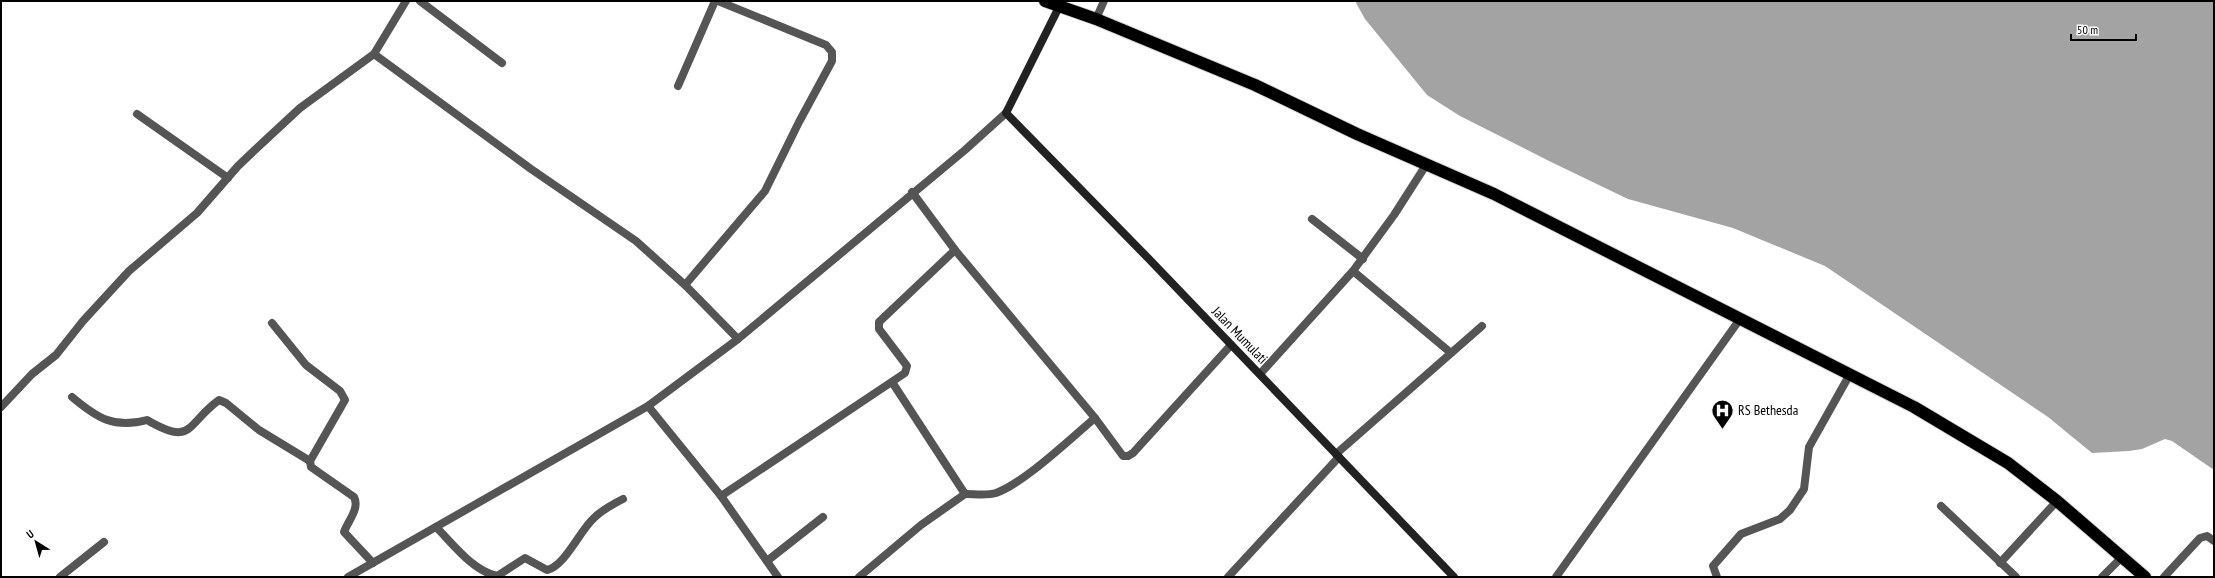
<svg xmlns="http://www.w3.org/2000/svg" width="2215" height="578" font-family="'PT Sans Narrow',sans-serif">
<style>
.water{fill:#a3a3a3}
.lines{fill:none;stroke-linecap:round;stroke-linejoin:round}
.highway-casing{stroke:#dbdbdb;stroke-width:14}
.street{stroke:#555;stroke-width:8}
.secondary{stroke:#222;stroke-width:8}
.highway{stroke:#000;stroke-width:12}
.labels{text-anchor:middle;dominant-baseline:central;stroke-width:3;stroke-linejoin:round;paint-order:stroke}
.street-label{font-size:14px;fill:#000;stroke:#fff}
.poi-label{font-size:14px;fill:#000;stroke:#fff;text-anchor:start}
</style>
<rect width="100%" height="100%" fill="#fff"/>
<path class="water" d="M 1355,1 L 2214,1 L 2214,470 L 2172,441 L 2165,439 L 2142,449 L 2129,451 L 2092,453 L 2048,417 L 1825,266 L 1733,228 L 1628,199 L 1551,162 L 1460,116 L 1427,95 L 1365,19 Z"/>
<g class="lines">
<defs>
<path id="highway" d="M 1045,1 L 1096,19 L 1255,85 L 1357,134 L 1494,194 L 1914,407 L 2008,463 L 2057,501 L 2145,577"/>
</defs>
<use href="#highway" class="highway-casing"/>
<g class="street">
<path d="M 406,1 L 374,54 L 531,169 L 636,241 L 685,285 L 738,339"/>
<path d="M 420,1 L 502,63"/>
<path d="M 1096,19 L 1104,1"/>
<path d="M 678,86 L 715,1"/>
<path d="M 137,114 L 228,178"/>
<path d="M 912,192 L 955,250 L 1095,418 L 1123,456 L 1128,456 L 1133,453 L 1231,345"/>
<path d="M 1312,219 L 1363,259"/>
<path d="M 1353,271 L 1451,353"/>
<path d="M 685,285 L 765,191 L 799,122 L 832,61 L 832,52 L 826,45 L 718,1"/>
<path d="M 272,323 L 306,365 L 340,391 L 345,400 L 310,461 L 311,467 L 354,497 C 360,508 348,521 344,532 L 373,563"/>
<path d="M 1260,374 L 1353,271 L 1394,215 L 1426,165"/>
<path d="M 72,397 C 97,418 114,429 147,420 C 193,447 186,424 219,400 L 226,403 L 259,430 L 310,461"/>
<path d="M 648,406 L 721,496 L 778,577"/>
<path d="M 1,407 L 32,374 L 56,355 L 83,321 L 129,271 L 197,213 L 238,166 L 258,147 L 300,108 L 374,54"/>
<path d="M 1336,454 L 1482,326"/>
<path d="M 965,494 C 975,494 986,496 996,493 C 1024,483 1070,439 1095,418"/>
<path d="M 721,496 L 905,373 L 907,366 L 879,329 L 879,322 L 955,250"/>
<path d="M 1941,506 L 2016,577"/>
<path d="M 436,527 C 454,545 472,570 497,576 L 525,558 L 547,570 C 565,566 580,530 594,518 C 602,510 613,504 623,499"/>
<path d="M 767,561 L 823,517"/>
<path d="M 2000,563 L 2057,501"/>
<path d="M 60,577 L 104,542"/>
<path d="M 348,577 L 648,406 L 738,339 L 965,150 L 1006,113"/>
<path d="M 859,577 L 921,525 L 965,494 L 892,382"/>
<path d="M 1228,577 L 1339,457"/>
<path d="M 1556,577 L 1740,319"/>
<path d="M 1717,577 L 1713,566 L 1741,534 L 1780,519 L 1790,510 L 1804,489 L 1809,447 L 1850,374"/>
<path d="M 2102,577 L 2122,557"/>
<path d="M 2164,577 L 2200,538 L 2207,536 L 2214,541"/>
</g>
<path class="secondary" d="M 1059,7 L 1006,113 L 1148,258 L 1454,577"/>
<use href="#highway" class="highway"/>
</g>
<defs>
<symbol id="hospital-pin" viewBox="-11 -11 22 30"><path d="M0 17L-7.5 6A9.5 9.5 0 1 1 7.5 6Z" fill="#000" stroke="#fff"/><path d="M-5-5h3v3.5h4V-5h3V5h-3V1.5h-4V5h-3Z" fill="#fff"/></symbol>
</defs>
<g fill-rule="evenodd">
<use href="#hospital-pin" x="1710" y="398" width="25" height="34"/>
</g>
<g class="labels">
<g class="street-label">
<text transform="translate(1240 335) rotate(46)">Jalan Mumulati</text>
</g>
<g class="poi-label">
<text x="1738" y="410">RS Bethesda</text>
</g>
</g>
<rect width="2215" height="578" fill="none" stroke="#000000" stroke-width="4"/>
<g transform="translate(36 542) rotate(323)" stroke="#ffffff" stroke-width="3" paint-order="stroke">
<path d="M0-3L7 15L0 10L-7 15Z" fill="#000000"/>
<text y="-6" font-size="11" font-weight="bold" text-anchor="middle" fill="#000000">U</text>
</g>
<path d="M2071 34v6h65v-6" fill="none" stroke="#000000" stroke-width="2"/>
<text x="2077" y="34" font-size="12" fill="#000000" stroke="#ffffff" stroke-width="3" paint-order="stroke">50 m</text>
</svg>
